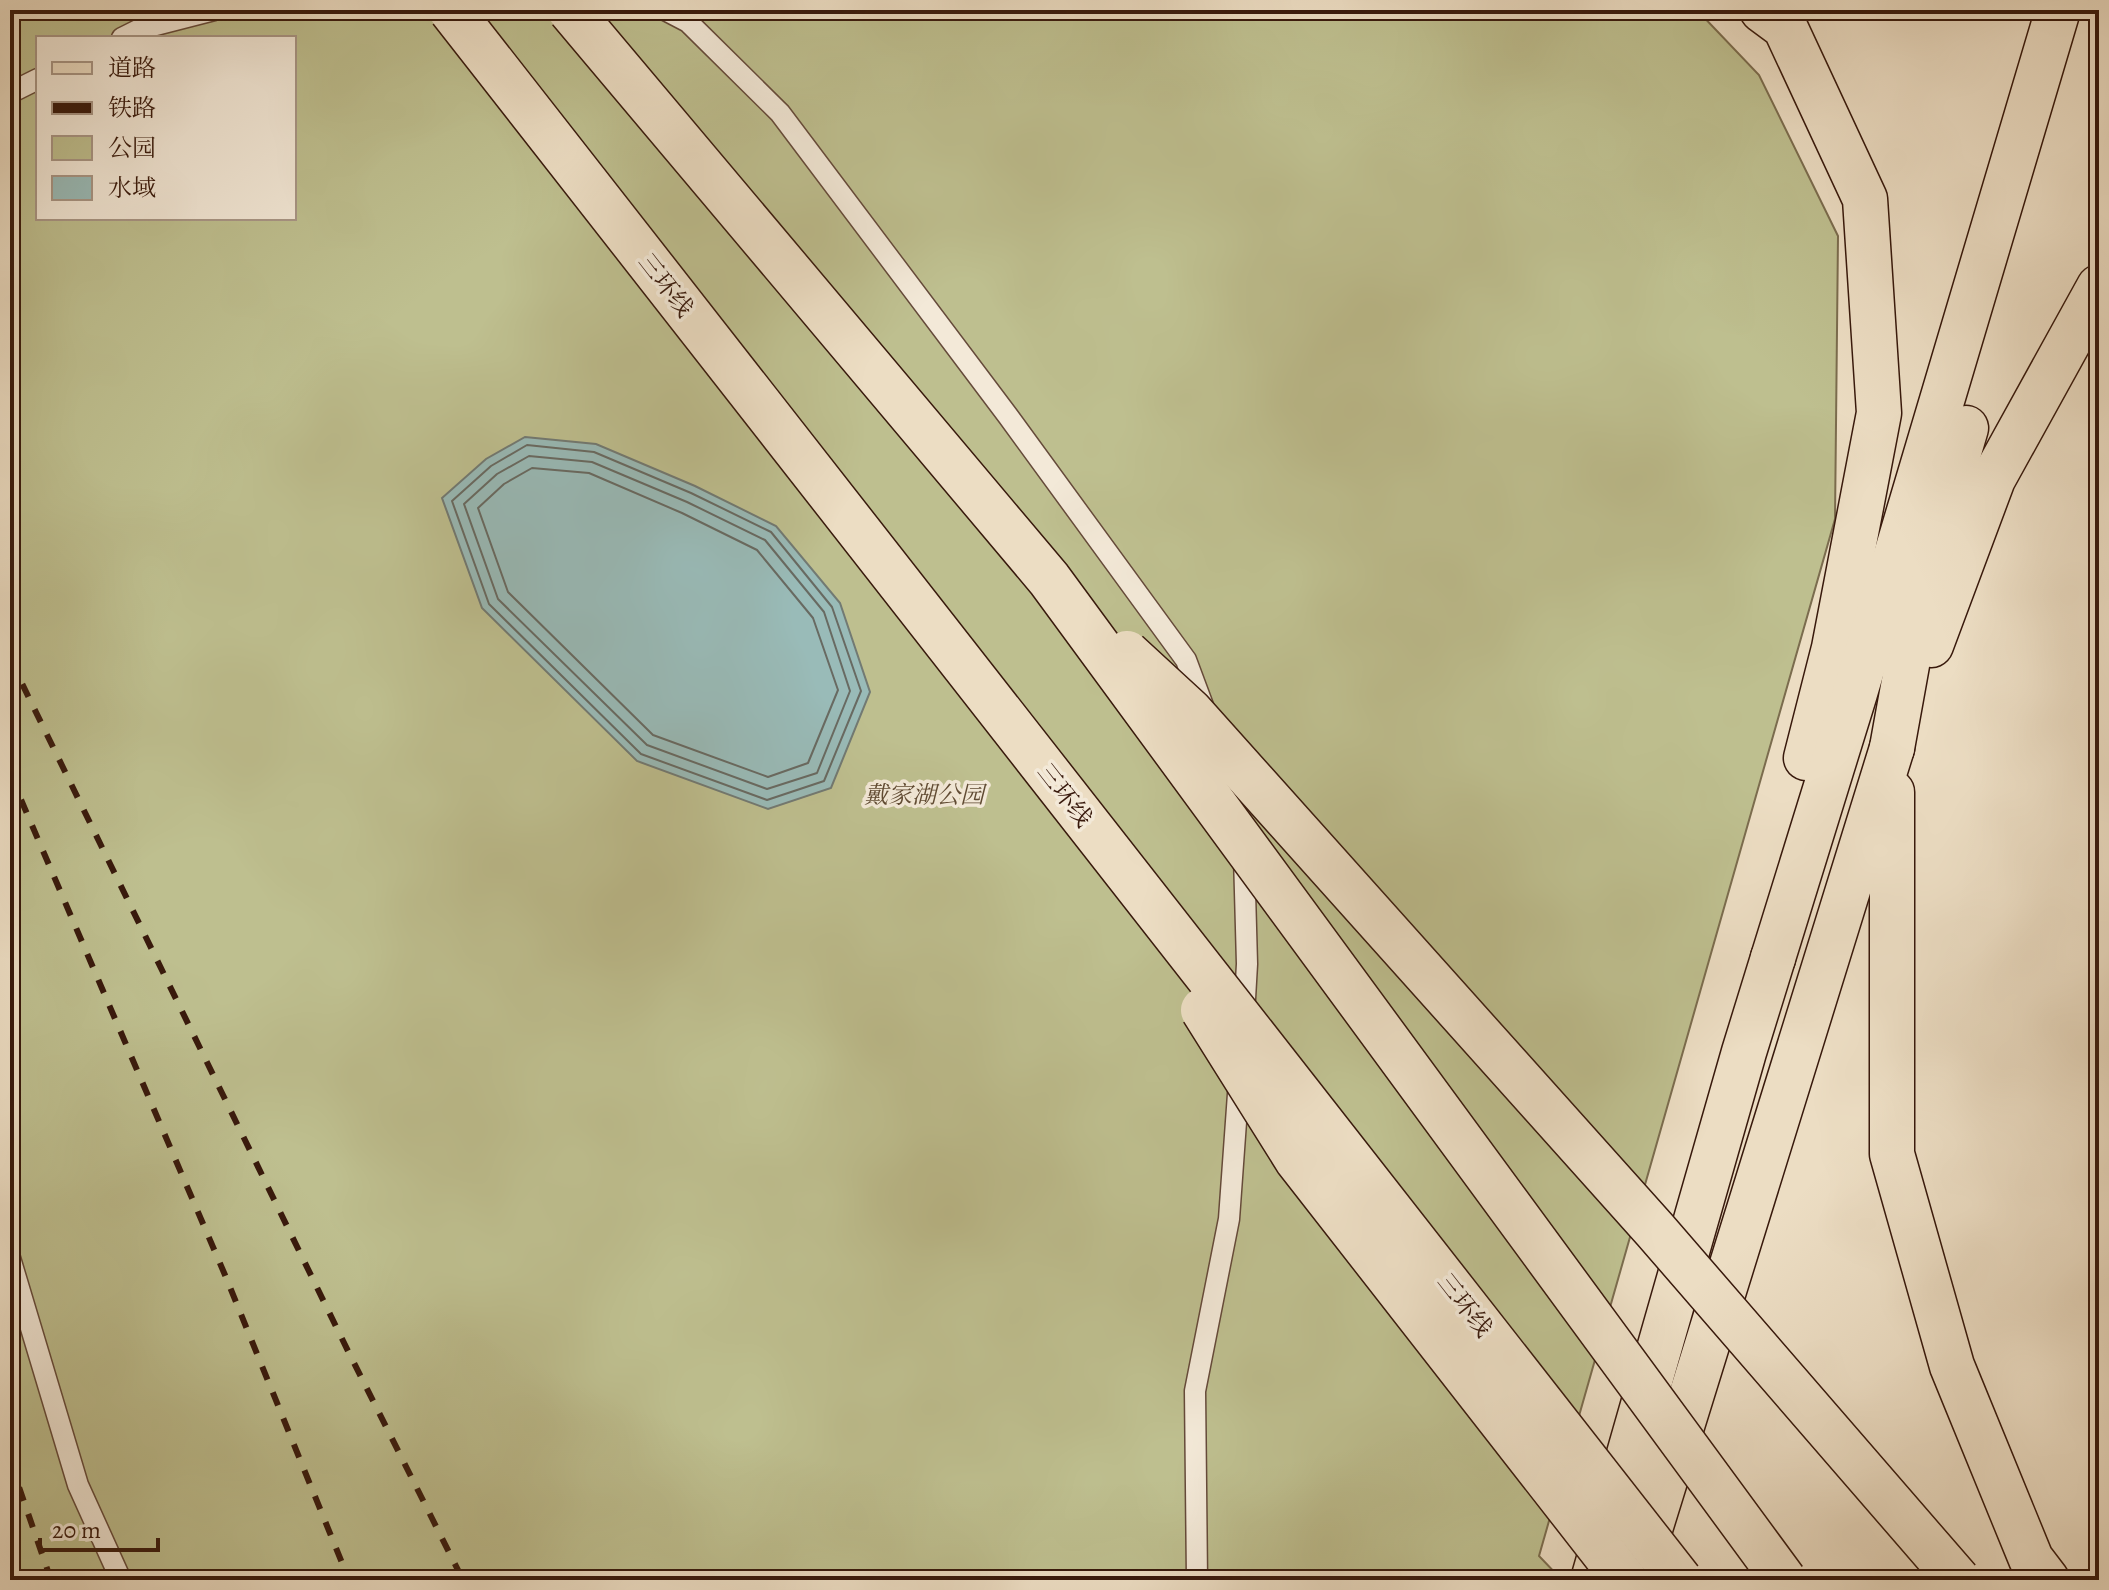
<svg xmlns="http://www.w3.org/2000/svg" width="2109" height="1590" font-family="Alegreya,'Noto Serif SC',serif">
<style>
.green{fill:#bebf8f;stroke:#7b6c4e;stroke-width:2;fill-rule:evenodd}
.water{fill:#99bbb8;stroke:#727a73;stroke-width:2}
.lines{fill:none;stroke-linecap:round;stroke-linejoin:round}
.shore{stroke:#686a62;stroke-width:2}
.lane-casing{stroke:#654a3a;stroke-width:23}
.primary-casing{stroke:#38190c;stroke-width:47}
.highway-casing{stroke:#38190c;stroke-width:47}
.lane{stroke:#f3e9d8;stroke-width:20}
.primary{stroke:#ecddc3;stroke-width:44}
.highway{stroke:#ecddc3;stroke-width:44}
.rail{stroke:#38190c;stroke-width:6;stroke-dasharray:14 14;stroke-linecap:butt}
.highway-bridge-casing{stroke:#38190c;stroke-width:47;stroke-linecap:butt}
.highway-bridge{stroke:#ecddc3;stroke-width:44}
.labels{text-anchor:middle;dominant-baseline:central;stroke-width:7;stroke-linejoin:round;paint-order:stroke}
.street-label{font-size:24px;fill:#38190c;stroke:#f3e9d8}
.park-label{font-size:24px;font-style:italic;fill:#604b33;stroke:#f3e9d8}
</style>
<rect width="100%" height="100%" fill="#ecddc3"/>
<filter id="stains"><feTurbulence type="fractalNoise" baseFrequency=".0025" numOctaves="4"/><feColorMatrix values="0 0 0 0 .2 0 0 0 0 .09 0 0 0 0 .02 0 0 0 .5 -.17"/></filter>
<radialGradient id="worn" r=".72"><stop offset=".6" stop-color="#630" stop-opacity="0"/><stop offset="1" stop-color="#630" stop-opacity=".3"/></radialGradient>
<path class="green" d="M 10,10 L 1697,10 L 1759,75 L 1838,236 L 1835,519 L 1539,1556 L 1562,1580 L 10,1580 ZM 38,38 L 294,38 L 294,218 L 38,218 Z"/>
<path class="water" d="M 525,437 L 596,444 L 695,486 L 776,526 L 840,603 L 870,692 L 831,788 L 768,809 L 637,761 L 482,608 L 442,498 L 486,459 Z"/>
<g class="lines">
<g class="shore">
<path d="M 527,445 L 594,452 L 691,493 L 771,532 L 832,607 L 861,691 L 824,781 L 767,800 L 641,754 L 489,604 L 452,501 L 491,466 Z"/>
<path d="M 529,456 L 592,462 L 687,502 L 765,540 L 824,612 L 850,691 L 817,773 L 767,789 L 647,745 L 498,599 L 464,504 L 497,474 Z"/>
<path d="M 532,468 L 589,473 L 682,513 L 757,550 L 813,618 L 838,690 L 808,763 L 768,777 L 653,735 L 508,592 L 478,508 L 504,484 Z"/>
</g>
<defs>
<g id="lane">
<path d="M 665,10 L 688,22 L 780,113 L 1008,416 L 1186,660 L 1205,711"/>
<path d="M 122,38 L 140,29 L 214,10"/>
<path d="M 10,93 L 38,79"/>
<path d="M 1244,856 L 1247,964 L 1244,1016"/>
<path d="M 10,1258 L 78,1485 L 121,1580"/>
<path d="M 1197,1580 L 1195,1391 L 1229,1219 L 1239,1080"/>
</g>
<g id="primary">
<path d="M 1762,10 L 1785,27 L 1865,199 L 1879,413 L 1834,648 L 1806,758"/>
<path d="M 1931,645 L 1993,479 L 2099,287"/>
<path d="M 1892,748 L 1923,576 L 1966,428"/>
<path d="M 1773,958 L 1855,693 L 2058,10"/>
</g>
<g id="highway">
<path d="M 1892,792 L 1892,1154 L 1952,1366 L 2031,1559 L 2047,1580"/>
<path d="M 1637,1571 L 1892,748"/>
<path d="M 1593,1580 L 1744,1052 L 1773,958"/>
</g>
</defs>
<use href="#lane" class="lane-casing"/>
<use href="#primary" class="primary-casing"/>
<use href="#highway" class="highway-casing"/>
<use href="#lane" class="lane"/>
<use href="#primary" class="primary"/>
<use href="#highway" class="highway"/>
<g class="rail">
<path d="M 10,659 L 348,1351 L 463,1580"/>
<path d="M 10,774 L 225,1275 L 349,1580"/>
<path d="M 10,1461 L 51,1580"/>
</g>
<defs>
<g id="highway-bridge">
<path d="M 451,10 L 1680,1580"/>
<path d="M 570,10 L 1049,579 L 1784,1580"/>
<path d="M 1127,653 L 1190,711 L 1655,1230 L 1958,1580"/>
<path d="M 1203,1010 L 1297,1160 L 1625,1580"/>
</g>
</defs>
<use href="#highway-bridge" class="highway-bridge-casing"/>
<use href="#highway-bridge" class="highway-bridge"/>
</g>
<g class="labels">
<g class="street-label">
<text transform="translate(666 285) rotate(52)">三环线</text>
<text transform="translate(1065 795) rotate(52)">三环线</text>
<text transform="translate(1465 1305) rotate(52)">三环线</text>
</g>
<g class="park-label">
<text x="924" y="795">戴家湖公园</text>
</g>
</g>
<rect width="2109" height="1590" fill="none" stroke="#ecddc3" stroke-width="40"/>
<rect x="12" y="12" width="2085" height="1566" fill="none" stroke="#38190c" stroke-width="4"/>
<rect x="20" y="20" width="2069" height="1550" fill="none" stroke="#38190c" stroke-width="2"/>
<rect x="36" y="36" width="260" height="184" fill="#f3e9d8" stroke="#a89686" stroke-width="2"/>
<rect x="52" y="62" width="40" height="12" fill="#ecddc3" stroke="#a89686" stroke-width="2"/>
<text x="108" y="76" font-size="24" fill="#38190c">道路</text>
<rect x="52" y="102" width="40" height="12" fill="#38190c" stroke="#a89686" stroke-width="2"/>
<text x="108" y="116" font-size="24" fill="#38190c">铁路</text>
<rect x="52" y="136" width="40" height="24" fill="#bebf8f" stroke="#a89686" stroke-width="2"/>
<text x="108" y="156" font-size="24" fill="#38190c">公园</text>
<rect x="52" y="176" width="40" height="24" fill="#99bbb8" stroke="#a89686" stroke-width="2"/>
<text x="108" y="196" font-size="24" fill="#38190c">水域</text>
<path d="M40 1538v12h118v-12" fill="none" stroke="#38190c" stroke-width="4"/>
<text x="52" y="1538" font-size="24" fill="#38190c" stroke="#f3e9d8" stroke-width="6" paint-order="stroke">20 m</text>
<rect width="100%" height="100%" filter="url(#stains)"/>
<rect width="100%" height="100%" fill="url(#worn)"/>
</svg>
